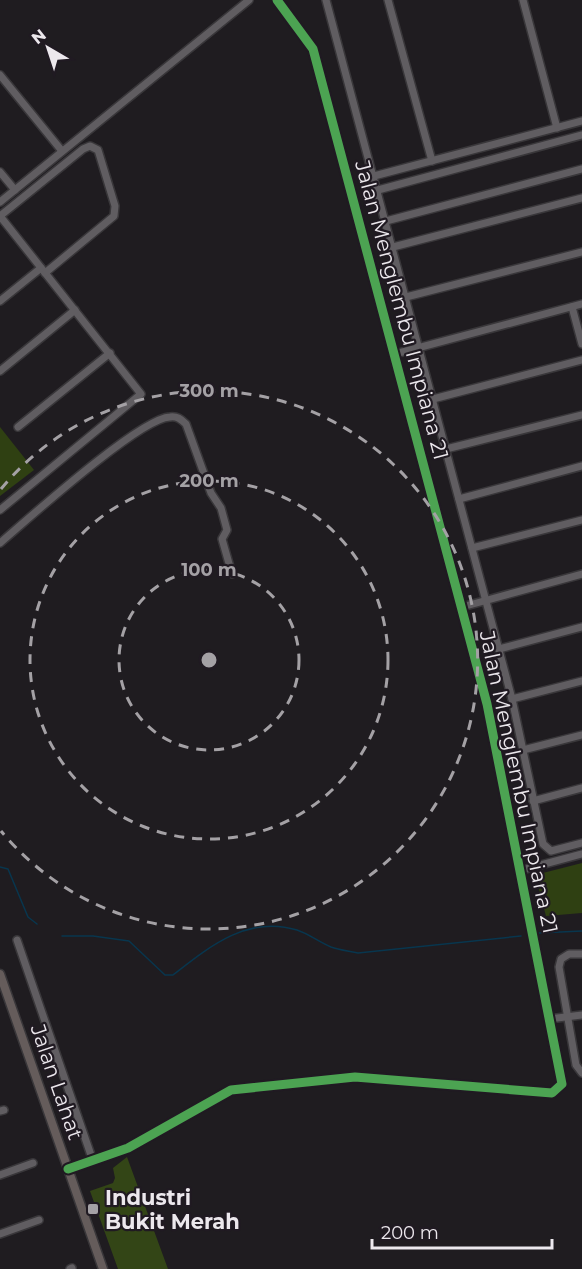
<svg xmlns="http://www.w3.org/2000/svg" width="582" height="1269" font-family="Montserrat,sans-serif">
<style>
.green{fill:#2f4012}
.forest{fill:#334516}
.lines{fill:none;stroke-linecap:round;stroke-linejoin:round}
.stream{stroke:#08364e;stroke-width:1.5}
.minor-casing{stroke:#39373a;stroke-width:10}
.major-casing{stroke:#39373a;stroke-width:11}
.minor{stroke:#605d61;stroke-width:7}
.major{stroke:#655c5b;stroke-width:8}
.cycleway-casing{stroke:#201a22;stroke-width:13}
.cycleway{stroke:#4ca352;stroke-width:9}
.ring{fill:none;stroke:#a4a1a5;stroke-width:3;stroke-dasharray:10 8}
.poi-dot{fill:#a4a1a5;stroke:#201a22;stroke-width:2}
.labels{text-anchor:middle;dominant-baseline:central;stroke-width:4.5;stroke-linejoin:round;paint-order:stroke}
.street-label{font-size:21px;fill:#ece8ed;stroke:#201a22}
.poi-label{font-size:21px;font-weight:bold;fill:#ece8ed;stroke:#201a22;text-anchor:start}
.centre{fill:#a4a1a5;stroke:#201a22;stroke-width:3}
.ring-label{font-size:18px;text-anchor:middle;font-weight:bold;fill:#a4a1a5;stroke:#201a22;stroke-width:4.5;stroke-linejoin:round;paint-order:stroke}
</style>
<rect width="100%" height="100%" fill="#1f1c20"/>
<g class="green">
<path d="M 0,427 L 34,470 L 0,496 Z"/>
<path d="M 582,863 L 582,913 L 546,916 L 535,875 Z"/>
</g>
<path class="forest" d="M 127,1157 L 168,1269 L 118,1269 L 90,1191 L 113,1183 L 115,1178 L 113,1168 Z"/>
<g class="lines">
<g class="stream">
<path d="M 0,867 L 8,869 L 28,917 L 37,924"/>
<path d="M 539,933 L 582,931"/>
<path d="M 62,936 L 93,936 L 129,941 L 165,975 L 173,975 C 210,946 248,915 297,930 C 309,934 319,942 331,947 C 339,950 349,951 358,953 L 521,936"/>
</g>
<defs>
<g id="minor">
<path d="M 326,0 L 512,699 L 543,844 L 551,851 L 582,843"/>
<path d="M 388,0 L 432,161"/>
<path d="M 523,0 L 557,128"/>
<path d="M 0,75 L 62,151"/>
<path d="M 0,172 L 15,190"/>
<path d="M 374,176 L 582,121"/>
<path d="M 378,190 L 582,135"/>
<path d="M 0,202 L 249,0"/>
<path d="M 0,216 L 141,394 L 0,510"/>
<path d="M 0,216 L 83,149 L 90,146 L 98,150 L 115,206 L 114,216 L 45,273"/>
<path d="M 386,221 L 582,169"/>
<path d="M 393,247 L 582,198"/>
<path d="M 406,297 L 582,252"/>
<path d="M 0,301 L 41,268"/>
<path d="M 572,307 L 582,344"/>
<path d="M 395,354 L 582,304"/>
<path d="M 0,371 L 75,310"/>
<path d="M 433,399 L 582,360"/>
<path d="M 18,427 L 110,353"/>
<path d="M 446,449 L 582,415"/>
<path d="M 459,499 L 582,466"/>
<path d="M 0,543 C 28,519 140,418 170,417 C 177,416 181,419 186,424 L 211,493 L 221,508 L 227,530 L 222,539 L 232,574"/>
<path d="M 472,548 L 582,520"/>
<path d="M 462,607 L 582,574"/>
<path d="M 499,649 L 582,627"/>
<path d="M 512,699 L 582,681"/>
<path d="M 523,750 L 582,735"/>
<path d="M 533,801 L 582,788"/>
<path d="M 522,870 L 582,854"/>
<path d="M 17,940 L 93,1161"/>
<path d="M 582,954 L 569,954 L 561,959 L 559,967 L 576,1065 L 582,1073"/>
<path d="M 549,1019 L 582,1015"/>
<path d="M 0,1111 L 4,1110"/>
<path d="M 68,1169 L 128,1148 L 231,1090 L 355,1077 L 552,1093 L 562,1084 L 487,704 L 313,49 L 277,0"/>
<path d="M 0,1175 L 33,1163"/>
<path d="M 0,1234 L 39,1220"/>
<path d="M 70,1269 L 72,1268"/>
</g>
<path id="major" d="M 0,974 L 103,1269"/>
</defs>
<use href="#minor" class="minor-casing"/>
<use href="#major" class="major-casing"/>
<use href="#minor" class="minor"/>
<use href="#major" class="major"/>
<defs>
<path id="cycleway" d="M 68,1169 L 128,1148 L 231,1090 L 355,1077 L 552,1093 L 562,1084 L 487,704 L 313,49 L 277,0"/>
</defs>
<use href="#cycleway" class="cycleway-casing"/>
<use href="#cycleway" class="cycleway"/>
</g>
<g class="ring">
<circle cx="209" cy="660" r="90"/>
<circle cx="209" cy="660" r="179"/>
<path d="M1 489A269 269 0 1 1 1 831"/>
</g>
<rect class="poi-dot" x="87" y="1203" width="12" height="12" rx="3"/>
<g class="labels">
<g class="street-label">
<text transform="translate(402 310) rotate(75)">Jalan Menglembu Impiana 21</text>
<text transform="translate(519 782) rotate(78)">Jalan Menglembu Impiana 21</text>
<text transform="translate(57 1082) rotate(71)">Jalan Lahat</text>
</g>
<g class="poi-label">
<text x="105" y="1197">Industri<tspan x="105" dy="24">Bukit Merah</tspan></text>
</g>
</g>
<circle cx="209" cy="660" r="9" class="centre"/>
<g class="ring-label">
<text x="209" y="397">300 m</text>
<text x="209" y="487">200 m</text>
<text x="209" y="576">100 m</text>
</g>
<g transform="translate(48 48) rotate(321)" stroke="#201a22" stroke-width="4.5" paint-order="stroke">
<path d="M0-4.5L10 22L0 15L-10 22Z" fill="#ece8ed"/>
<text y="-9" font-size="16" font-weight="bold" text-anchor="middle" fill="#ece8ed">N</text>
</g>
<path d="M372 1239v9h180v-9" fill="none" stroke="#ece8ed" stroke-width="3"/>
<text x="381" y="1239" font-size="18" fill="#ece8ed" stroke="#201a22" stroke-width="4.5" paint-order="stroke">200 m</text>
</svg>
